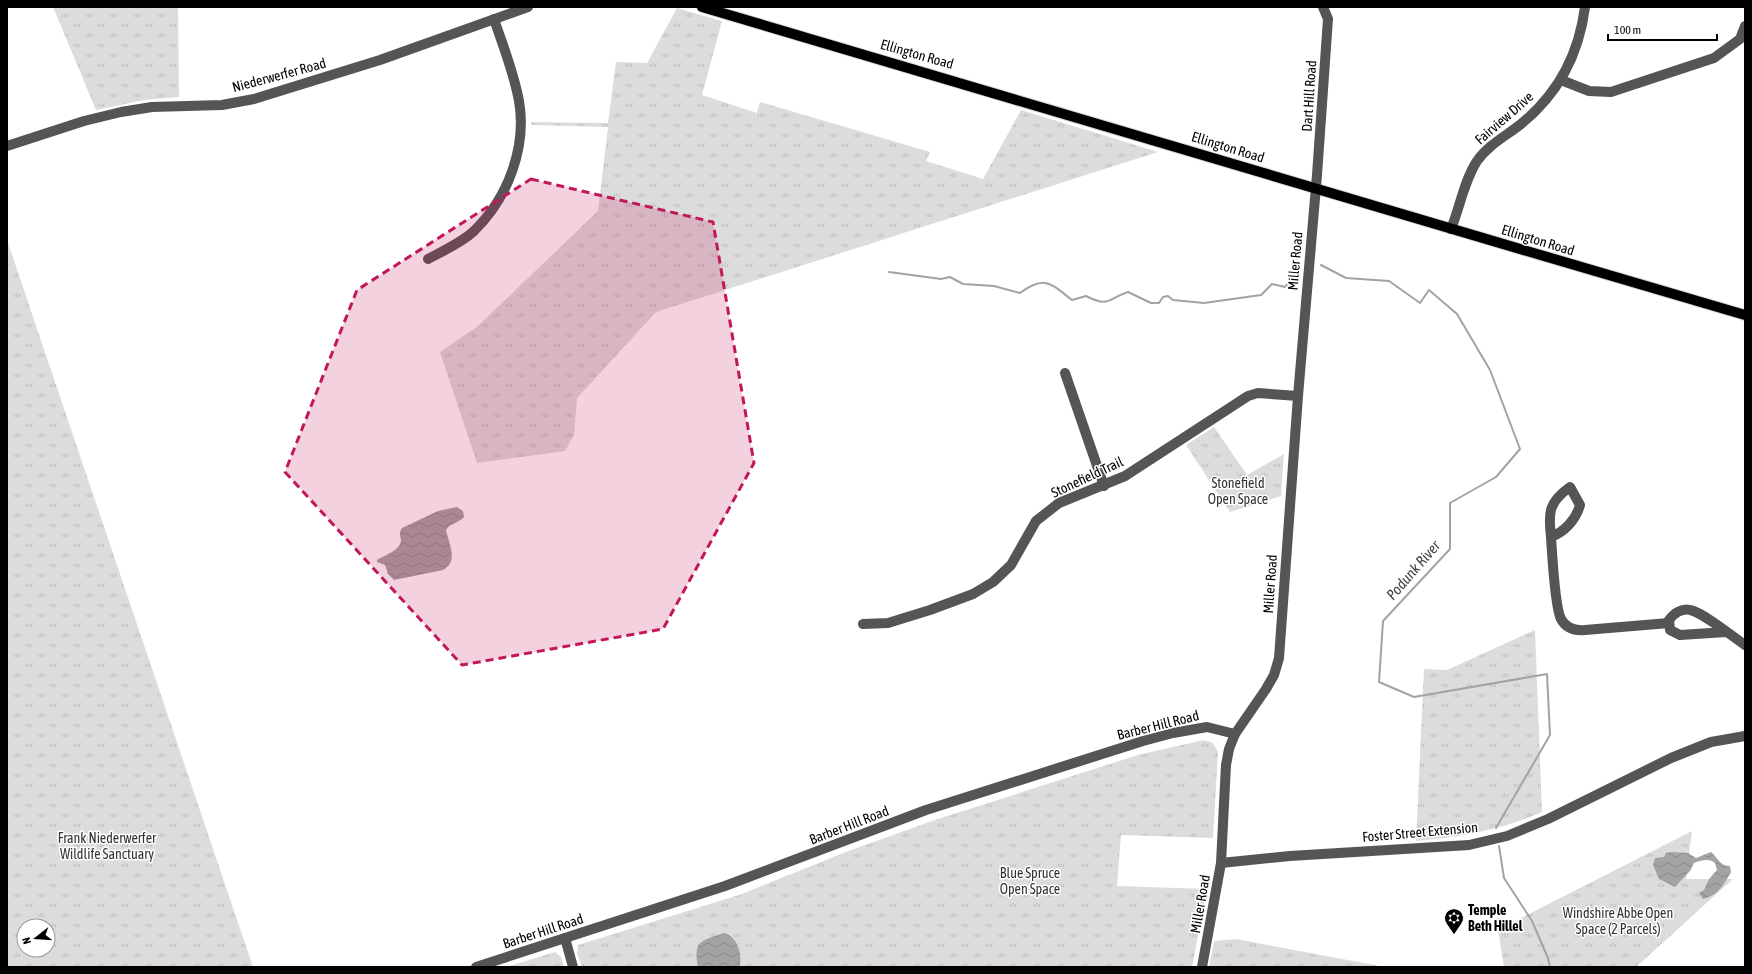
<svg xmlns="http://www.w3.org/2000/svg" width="1752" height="974" font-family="'Asap Condensed',sans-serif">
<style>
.park{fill:url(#park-tufts);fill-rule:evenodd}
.water{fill:url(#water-waves)}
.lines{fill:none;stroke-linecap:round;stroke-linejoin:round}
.stream{stroke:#a3a3a3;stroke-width:2}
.major-casing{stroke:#dbdbdb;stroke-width:12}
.minor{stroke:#555;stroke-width:10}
.major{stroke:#000;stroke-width:10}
.marked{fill:#c2185b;fill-opacity:0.2;stroke:#c2185b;stroke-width:3;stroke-dasharray:8 5;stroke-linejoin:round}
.labels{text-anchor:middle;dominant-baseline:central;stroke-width:3;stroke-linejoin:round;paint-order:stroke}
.street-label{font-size:14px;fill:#000;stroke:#fff}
.park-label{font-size:14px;fill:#333;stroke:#fff}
.poi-label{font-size:14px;font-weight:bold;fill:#000;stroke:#fff;text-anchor:start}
.water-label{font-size:15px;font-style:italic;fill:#444;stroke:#fff}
</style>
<defs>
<pattern id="park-tufts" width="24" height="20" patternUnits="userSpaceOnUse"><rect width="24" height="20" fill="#dcdcdc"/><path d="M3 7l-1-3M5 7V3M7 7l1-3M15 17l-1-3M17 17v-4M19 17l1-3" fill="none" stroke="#bbb"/></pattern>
<pattern id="water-waves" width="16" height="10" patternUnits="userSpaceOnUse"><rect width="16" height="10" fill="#a3a3a3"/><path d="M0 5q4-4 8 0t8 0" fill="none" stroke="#8b8b8b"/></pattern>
</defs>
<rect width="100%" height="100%" fill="#fff"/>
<g class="park">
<path d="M 53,7 L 178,7 L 179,97 L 144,100 L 96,110 Z"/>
<path d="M 677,8 L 722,21 L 702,95 L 757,113 L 760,102 L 930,152 L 926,161 L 983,179 L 1021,110 L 1158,152 L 656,312 L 577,398 L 574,435 L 565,451 L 477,463 L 440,352 L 478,326 L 598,211 L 608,127 L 531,125 L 531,122 L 608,123 L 616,62 L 647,63 Z"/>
<path d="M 7,240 L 253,967 L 7,967 ZM 24,926 L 48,926 L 48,950 L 24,950 Z"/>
<path d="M 1214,427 L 1247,475 L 1284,454 L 1281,496 L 1230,512 L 1186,445 Z"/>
<path d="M 1535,630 L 1542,812 C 1501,830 1461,837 1416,841 L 1424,669 L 1447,670 Z"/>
<path d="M 1204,740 L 1213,743 L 1218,752 L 1213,838 L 1121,835 L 1117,886 L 1207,889 L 1192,967 L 582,967 L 577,953 L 578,945 L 739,895 L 851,850 L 938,819 L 1138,755 Z"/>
<path d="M 1692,831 L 1686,879 L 1733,879 L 1636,967 L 1504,967 L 1496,918 L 1515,921 Z"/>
<path d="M 1236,939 L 1385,967 L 1209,967 L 1214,941 Z"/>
<path d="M 555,952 L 561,957 L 564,967 L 506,967 Z"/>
</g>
<g class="water">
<path d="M 457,507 L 463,511 L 464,517 C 459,523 450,523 446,530 C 449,545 459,561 443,570 L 394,580 L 388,574 L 385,565 L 377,562 L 377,560 C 385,555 401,550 401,540 C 400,535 399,532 402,528 L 438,511 Z"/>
<path d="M 1671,852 L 1688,853 L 1696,858 L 1711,852 C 1718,858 1720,866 1730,866 L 1731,872 C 1723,886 1718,895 1703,899 L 1699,893 L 1704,890 L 1709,879 L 1717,870 L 1715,863 C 1710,858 1701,860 1694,863 L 1690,871 L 1675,887 L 1659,879 L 1653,865 L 1655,858 L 1664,857 L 1666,853 Z"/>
<path d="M 724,933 C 738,937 742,954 740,967 L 698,967 C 693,940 701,941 724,933 Z"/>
</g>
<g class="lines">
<g class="stream">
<path d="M 1321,265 L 1346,278 L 1389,281 L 1420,303 L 1429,290 L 1457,314 L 1490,370 L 1520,449 L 1496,477 L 1450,503 L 1450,549 L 1383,621 L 1379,682 L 1414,697 L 1547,674 L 1550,735 L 1496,828"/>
<path d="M 889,272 L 941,279 L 950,277 L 963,284 L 994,286 L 1020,293 C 1045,275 1050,283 1072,300 L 1086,296 C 1110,308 1107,299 1128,292 L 1151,303 L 1159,303 L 1163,297 L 1168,296 L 1173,300 L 1204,303 L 1261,295 L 1272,284 L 1285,287 L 1297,272"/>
<path d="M 1499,846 L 1504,878 L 1532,921 L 1548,958 L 1550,967"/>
</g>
<defs>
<path id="major" d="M 702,7 C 1051,107 1397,214 1745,315"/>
</defs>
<use href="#major" class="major-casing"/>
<g class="minor">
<path d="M 1561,80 L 1589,91 L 1611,92 L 1714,58 L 1740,39 L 1745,26"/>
<path d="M 7,146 L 84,121 L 121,112 L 152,107 L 222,105 L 254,99 L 380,60 L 528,7"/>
<path d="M 1451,229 C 1460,207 1464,181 1477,161 C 1488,145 1506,136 1521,124 C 1558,94 1579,54 1585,7"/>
<path d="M 428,259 C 443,251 461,243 474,231 C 508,198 527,147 519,101 C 514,73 503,46 494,19"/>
<path d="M 1065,373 L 1104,486"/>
<path d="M 1551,537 C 1564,532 1576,520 1580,505 L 1570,487 C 1549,502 1548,512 1551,537 C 1552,552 1555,608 1561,619 C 1566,628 1575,631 1585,630 L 1669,623"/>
<path d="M 863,624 L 888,623 L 930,610 L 973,594 L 993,582 L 1011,565 L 1036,521 L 1059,503 L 1125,476 L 1248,396 L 1258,393 L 1298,396"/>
<path d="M 1726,632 L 1680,635 L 1670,630 L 1669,620 C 1674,613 1682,608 1690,610 C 1704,613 1733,637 1745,645"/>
<path d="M 1221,863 L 1290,856 L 1469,845 L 1507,836 L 1548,819 L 1671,758 L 1711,742 L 1745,736"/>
<path d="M 565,938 L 573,967"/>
<path d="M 476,967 L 725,886 L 926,810 L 1143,741 L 1173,733 L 1207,727 L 1235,734"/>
<path d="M 1202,967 L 1221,863 L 1226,765 L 1229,749 L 1235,734 L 1266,689 L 1274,675 L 1279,658 L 1298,396 L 1317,175 L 1328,19 L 1323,7"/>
</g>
<use href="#major" class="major"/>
</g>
<path class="marked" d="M 531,179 L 713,222 L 754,463 L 663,629 L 462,665 L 285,472 L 357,290 Z"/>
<defs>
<symbol id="synagogue-pin" viewBox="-11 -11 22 30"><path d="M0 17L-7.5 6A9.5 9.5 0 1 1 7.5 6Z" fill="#000" stroke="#fff"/><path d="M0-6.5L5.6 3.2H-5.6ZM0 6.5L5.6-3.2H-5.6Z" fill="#fff"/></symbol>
</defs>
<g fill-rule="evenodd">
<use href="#synagogue-pin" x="1443" y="907" width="22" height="30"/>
</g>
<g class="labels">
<g class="street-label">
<text transform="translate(917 54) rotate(16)">Ellington Road</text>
<text transform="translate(279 75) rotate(-15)">Niederwerfer Road</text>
<text transform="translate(1309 96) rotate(-86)">Dart Hill Road</text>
<text transform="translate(1504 118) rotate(-41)">Fairview Drive</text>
<text transform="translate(1228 147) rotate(17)">Ellington Road</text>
<text transform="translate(1538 240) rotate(17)">Ellington Road</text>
<text transform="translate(1295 261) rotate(-85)">Miller Road</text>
<text transform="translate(1087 477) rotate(-25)">Stonefield Trail</text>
<text transform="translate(1270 584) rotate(-86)">Miller Road</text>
<text transform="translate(1158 725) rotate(-14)">Barber Hill Road</text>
<text transform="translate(849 825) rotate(-21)">Barber Hill Road</text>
<text transform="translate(1420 832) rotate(-5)">Foster Street Extension</text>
<text transform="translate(1200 904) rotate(-80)">Miller Road</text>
<text transform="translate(543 931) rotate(-18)">Barber Hill Road</text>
</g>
<g class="park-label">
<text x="1238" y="483">Stonefield<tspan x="1238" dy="16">Open Space</tspan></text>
<text x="107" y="838">Frank Niederwerfer<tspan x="107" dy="16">Wildlife Sanctuary</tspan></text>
<text x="1030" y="873">Blue Spruce<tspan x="1030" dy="16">Open Space</tspan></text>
<text x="1618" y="913">Windshire Abbe Open<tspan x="1618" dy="16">Space (2 Parcels)</tspan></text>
</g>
<g class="poi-label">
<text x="1468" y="910">Temple<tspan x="1468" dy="16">Beth Hillel</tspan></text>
</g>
<g class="water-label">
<text transform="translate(1413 570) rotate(-49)">Podunk River</text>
</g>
</g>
<rect width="1752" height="974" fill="none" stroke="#000000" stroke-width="16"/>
<g transform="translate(36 938) rotate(253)"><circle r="19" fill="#ffffff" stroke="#999999"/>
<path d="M0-3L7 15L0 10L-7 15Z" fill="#000000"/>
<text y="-6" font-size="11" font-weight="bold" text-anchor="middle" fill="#000000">N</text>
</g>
<path d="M1608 34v6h109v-6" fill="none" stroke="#000000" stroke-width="2"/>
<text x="1614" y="34" font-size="12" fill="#000000" stroke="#ffffff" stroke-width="3" paint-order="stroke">100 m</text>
</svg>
